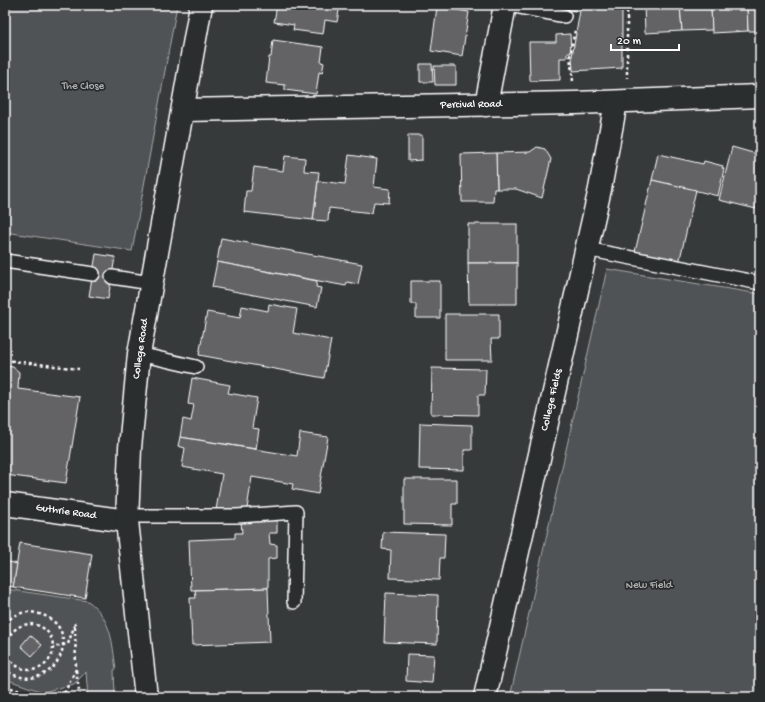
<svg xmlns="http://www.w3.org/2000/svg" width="765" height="702" font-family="'Gochi Hand',sans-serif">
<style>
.green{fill:#505354;stroke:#a8a9aa}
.building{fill:#636465;stroke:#fff}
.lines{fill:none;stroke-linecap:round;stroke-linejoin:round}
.lane-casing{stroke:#fff;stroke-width:16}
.street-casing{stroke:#fff;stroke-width:25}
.path{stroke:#fff;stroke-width:2.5;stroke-dasharray:3 3;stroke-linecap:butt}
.lane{stroke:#2a2d2e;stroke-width:13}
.street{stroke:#2a2d2e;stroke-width:22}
.labels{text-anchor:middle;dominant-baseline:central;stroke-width:3.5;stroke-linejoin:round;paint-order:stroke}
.park-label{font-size:11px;fill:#b0b2b2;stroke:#2a2d2e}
.street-label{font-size:11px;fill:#fff;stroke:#2a2d2e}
</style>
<rect width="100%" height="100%" fill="#373a3b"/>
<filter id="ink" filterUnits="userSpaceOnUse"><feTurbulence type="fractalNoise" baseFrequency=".025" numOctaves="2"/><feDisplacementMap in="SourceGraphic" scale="8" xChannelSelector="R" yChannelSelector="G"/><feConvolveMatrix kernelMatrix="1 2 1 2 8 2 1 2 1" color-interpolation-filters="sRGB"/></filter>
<g filter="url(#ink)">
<g class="green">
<path d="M 5,5 L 177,5 L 132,251 L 5,232 Z"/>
<path d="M 607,269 L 760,294 L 760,697 L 510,697 Z"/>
<path d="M 5,589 L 88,601 C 112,619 112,642 116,669 L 114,670 L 115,697 L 88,697 L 86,672 L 74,684 L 43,692 L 5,679 Z"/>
</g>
<g class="building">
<path d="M 277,5 L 340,5 L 337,22 L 325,20 L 323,34 L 293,30 L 294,25 L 274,22 Z"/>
<path d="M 545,5 L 576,5 L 575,11 Z"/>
<path d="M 581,5 L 622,5 L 622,68 L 573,71 L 572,56 Z"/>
<path d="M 644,5 L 680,5 L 682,31 L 645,33 Z"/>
<path d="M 680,5 L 711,5 L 712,30 L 682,31 Z"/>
<path d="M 711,5 L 747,5 L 748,31 L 712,33 Z"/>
<path d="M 747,5 L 760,5 L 760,31 L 748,31 Z"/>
<path d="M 437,7 L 469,12 L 462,56 L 431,51 Z"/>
<path d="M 570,34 L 571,53 L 567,53 L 567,58 L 560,58 L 560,80 L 530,81 L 529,42 L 556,42 L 556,35 Z"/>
<path d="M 273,40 L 323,47 L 321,62 L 324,63 L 322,73 L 319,72 L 316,94 L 285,90 L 285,85 L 266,83 L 269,57 L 271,57 Z"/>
<path d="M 420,64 L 432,64 L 433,82 L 420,82 Z"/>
<path d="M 434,66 L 456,66 L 456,85 L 435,85 Z"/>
<path d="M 408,135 L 422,135 L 422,160 L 408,161 Z"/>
<path d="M 537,147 L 545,149 L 551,159 L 542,198 L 516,189 L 497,189 L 496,153 L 530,152 Z"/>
<path d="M 732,147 L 760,155 L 760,193 L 756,209 L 719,200 Z"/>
<path d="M 496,153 L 497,189 L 494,189 L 493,202 L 462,202 L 461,154 Z"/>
<path d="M 658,154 L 703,164 L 704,161 L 723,166 L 722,168 L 724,169 L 718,196 L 652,180 Z"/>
<path d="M 349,155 L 377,159 L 374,187 L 390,189 L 389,203 L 374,202 L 372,213 L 329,208 L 328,221 L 313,220 L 318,181 L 345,184 Z"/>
<path d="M 285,156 L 305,158 L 304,171 L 319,172 L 313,220 L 244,212 L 246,191 L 251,191 L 254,167 L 283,171 Z"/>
<path d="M 652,180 L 696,190 L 679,263 L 635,252 Z"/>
<rect x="468" y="224" width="49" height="39"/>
<path d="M 221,238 L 362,264 L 358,284 L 347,282 L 346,286 L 217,262 Z"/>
<path d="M 96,254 L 115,257 L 108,299 L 89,296 Z"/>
<path d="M 217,262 L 317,281 L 316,287 L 321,288 L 317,307 L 212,287 Z"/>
<path d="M 468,263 L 517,263 L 517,304 L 469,304 Z"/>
<path d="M 411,281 L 440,281 L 440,318 L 416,318 L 416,304 L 411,304 Z"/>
<path d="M 269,304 L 297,309 L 293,333 L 331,340 L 324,378 L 199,355 L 207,312 L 240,318 L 242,306 L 268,311 Z"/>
<path d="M 445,314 L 499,314 L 499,339 L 491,339 L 492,360 L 445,360 Z"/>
<path d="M 5,366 L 13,367 L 19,372 L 18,389 L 80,397 L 66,483 L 5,475 Z"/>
<path d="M 432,368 L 486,369 L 485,395 L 478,395 L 478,415 L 431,414 Z"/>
<path d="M 192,378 L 230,385 L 228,393 L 257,398 L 252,428 L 259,429 L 256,449 L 180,437 L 183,419 L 191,421 L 194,405 L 188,404 Z"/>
<path d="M 420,423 L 472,425 L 472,450 L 464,450 L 464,470 L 419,469 Z"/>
<path d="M 300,433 L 328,437 L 318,494 L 292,489 L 293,484 L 252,477 L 246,515 L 216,510 L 222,474 L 182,467 L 185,448 L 178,446 L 180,437 L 297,456 Z"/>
<path d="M 404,479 L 457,479 L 457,504 L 452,504 L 452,525 L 404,524 Z"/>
<path d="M 277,520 L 277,533 L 269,533 L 270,544 L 277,545 L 277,558 L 268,559 L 268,588 L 191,590 L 189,540 L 235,538 L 235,533 L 242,533 L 241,522 Z"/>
<path d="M 383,532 L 445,534 L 444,558 L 440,558 L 439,580 L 390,578 L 391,550 L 382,549 Z"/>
<path d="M 20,543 L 92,554 L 85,598 L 13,587 Z"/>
<path d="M 5,561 L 17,564 L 13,587 L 5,585 Z"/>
<path d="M 268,588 L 270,642 L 192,645 L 190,598 L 196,598 L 195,590 Z"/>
<path d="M 386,593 L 438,595 L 437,644 L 384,642 Z"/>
<path d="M 30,635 L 42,645 L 32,656 L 21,646 Z"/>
<path d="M 407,654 L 434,655 L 432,683 L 406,681 Z"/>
</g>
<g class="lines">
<defs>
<g id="lane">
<path d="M 509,5 L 564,16"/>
<path d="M 586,249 L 760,283"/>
<path d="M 5,261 L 93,274"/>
<path d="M 112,277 L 151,283"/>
<path d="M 139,354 L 196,367"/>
<path d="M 127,516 L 237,516 L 296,512 L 294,602"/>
</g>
<g id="street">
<path d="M 486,105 L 505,5"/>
<path d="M 183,110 L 575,103 L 760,96"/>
<path d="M 5,504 L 127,521"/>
<path d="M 146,697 L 127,521 L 130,448 L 139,354 L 201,5"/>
<path d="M 485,697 L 600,189 L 616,102"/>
</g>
</defs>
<use href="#lane" class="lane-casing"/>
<use href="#street" class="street-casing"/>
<g class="path">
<path d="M 627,5 L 627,78"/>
<path d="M 573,81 L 570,56 L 575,30"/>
<path d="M 5,360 L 79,369"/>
<path d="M 5,623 C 13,615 24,610 36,613 C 91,626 53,702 5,670"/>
<circle cx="30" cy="647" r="23"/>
<path d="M 76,670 L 80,697"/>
<path d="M 5,686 L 39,697"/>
<path d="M 40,697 L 65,692 L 76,669 L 75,624 L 68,644 L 54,647"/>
</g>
<use href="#lane" class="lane"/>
<use href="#street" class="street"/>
</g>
</g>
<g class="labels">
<g class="park-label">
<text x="83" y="87">The Close</text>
<text x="649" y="586">New Field</text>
</g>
<g class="street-label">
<text transform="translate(471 105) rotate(-1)">Percival Road</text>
<text transform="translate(141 349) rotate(-82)">College Road</text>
<text transform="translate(552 400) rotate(-77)">College Fields</text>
<text transform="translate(66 512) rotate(8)">Guthrie Road</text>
</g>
</g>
<rect width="765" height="702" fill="none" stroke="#2a2d2e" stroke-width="20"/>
<rect x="10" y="10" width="745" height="682" fill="none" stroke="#fff" stroke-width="1.5" filter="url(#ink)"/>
<path d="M611 44v6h68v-6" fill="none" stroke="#ffffff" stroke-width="2"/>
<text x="617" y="44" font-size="12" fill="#ffffff" stroke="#2a2d2e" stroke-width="3" paint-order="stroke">20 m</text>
</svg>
